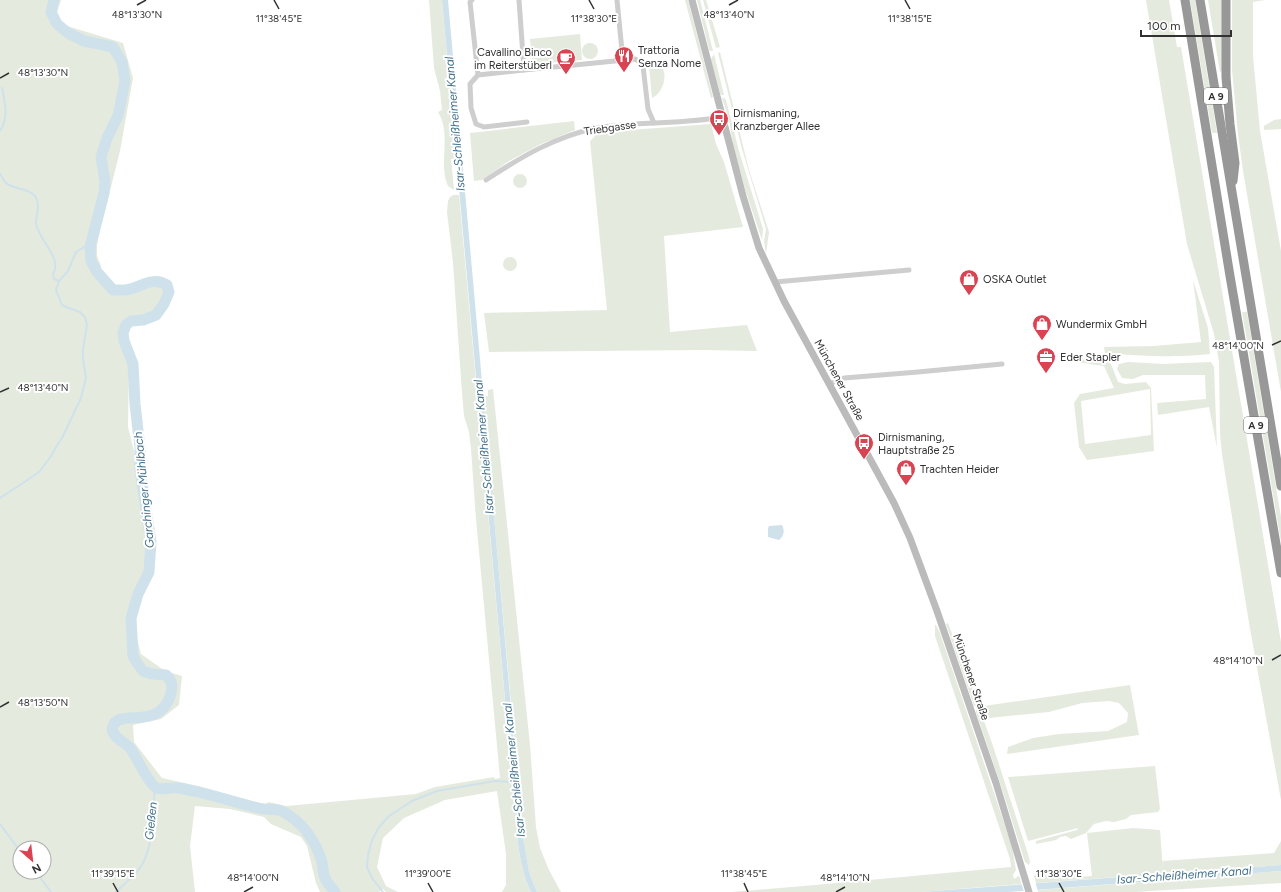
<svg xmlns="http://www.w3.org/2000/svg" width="1281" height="892" font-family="Figtree,sans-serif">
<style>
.green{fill:#e5eade;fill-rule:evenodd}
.water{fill:#cfe1eb}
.pier{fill:#fff}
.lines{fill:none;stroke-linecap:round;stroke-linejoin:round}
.stream{stroke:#cfe1eb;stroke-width:2}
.river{stroke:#cfe1eb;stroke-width:11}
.minor{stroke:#cecece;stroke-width:5}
.secondary{stroke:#bbb;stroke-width:7}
.motorway{stroke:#989898;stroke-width:9}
.ticks{fill:none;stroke:#313131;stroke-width:1.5}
.labels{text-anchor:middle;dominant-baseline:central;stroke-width:4;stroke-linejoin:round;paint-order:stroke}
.shield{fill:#fff;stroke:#6f6f6f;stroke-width:1}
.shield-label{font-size:10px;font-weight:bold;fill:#313131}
.poi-label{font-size:11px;fill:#313131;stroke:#fff;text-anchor:start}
.street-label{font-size:11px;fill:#313131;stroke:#fff}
.water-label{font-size:12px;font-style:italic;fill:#45738e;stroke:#fff}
.ticks-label{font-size:10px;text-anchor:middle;fill:#313131;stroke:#fff;stroke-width:4;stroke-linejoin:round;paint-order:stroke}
</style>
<rect width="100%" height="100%" fill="#fff"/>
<g class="green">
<path d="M 0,0 L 61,0 L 54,22 L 123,43 L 133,78 L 120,151 L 99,235 L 97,245 L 97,256 L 101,266 L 101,276 L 105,287 L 113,293 L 154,284 L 161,285 C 163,287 165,289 165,293 C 165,299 156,313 150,315 C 142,318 133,317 125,320 L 119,330 L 129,366 L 128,427 L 150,515 L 150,572 L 131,616 L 141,654 L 165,671 L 182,676 L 179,705 L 161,719 L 133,725 L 134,742 L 162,778 L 198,786 L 257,803 L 266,804 L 268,802 L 287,806 L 416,794 L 435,787 L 494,777 L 495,779 L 500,778 L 476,519 L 471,449 L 469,432 L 464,416 L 462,393 L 453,263 L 447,212 L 448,201 L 450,197 L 453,195 L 459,195 L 514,799 C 517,830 517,863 531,892 L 502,892 L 506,885 L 506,854 L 497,791 L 445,800 L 404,818 L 383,838 L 377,867 L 386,886 L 398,892 L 386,892 L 383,889 L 379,892 L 320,892 L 316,883 L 307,846 L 301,837 L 271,824 L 264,817 L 230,809 L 195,806 L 190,846 L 195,892 L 0,892 ZM 20,848 L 44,848 L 44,872 L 20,872 Z"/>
<path d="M 429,0 L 442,0 L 456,159 L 451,159 L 454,190 L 448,186 C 438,163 452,135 438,112 L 442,110 L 440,91 L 434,68 Z"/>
<path d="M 685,0 L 688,0 L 713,97 L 711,98 Z"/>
<path d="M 697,0 L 700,0 L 713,51 L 710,51 L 709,49 Z"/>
<path d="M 703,0 L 706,0 L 720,47 L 716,48 Z"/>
<path d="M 1146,0 L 1169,0 L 1177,47 L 1181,47 L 1281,642 L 1281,800 L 1249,623 L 1222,454 L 1220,434 L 1219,362 L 1214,334 L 1187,244 Z"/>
<path d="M 1190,0 L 1195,0 L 1217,133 L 1212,133 Z"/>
<path d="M 1208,0 L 1222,0 L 1222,71 L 1220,72 Z"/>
<path d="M 1232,0 L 1265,0 L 1253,2 L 1253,56 L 1260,131 L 1281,251 L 1281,392 L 1243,171 L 1238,134 L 1232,70 Z"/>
<path d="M 580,34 L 582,60 L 536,64 L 532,61 L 530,39 Z"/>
<circle cx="590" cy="51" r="8"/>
<path d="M 720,52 L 749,170 L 769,232 L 766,254 L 764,241 L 766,229 L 742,149 L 718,53 Z"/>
<path d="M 714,54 L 724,95 L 721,95 L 720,93 L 711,59 Z"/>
<path d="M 650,63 C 671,60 667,92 652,98 L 649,65 Z"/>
<path d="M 722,98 L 724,98 L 726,100 L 739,151 L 763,229 L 762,240 L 746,192 L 733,145 L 729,119 Z"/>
<path d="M 1281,119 L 1281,129 L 1264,130 L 1264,126 L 1274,120 Z"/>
<path d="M 574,121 L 575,130 L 541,144 L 509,161 L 482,180 L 474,181 L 470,133 Z"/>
<path d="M 711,124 L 716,144 L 724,162 L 743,227 L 664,236 L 670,332 L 747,325 L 757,351 L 702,350 L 489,352 L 484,313 L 607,310 L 590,141 L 596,135 L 616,131 Z"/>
<circle cx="520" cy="181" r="7"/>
<circle cx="510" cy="264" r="7"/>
<path d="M 1193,280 L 1208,328 L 1210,354 C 1175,358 1140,356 1105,353 L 1104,347 L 1154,346 L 1201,342 Z"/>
<path d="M 1242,312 L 1247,312 L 1281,517 L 1281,542 Z"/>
<path d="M 1076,359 L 1108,362 L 1111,364 L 1118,382 L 1125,384 L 1146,382 L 1151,388 L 1154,451 L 1087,460 L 1079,447 L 1074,403 L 1080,394 L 1114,388 L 1104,366 L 1076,362 ZM 1150,389 L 1151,435 L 1085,444 L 1081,401 Z"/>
<path d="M 1128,362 L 1163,364 L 1211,362 L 1214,367 L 1217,448 L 1209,407 L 1158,415 L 1157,403 L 1206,399 L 1205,375 L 1143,375 L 1133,379 L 1122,378 L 1117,369 L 1119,364 Z"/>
<path d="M 493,389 L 530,745 L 536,827 L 540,848 L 549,870 L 561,892 L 537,892 L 529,872 L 524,845 L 483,397 L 488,396 L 488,390 Z"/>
<path d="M 948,623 L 979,706 L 974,706 L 946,624 Z"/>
<path d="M 935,625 L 936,625 L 940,633 L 1012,846 L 1016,870 L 1013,875 L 1014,879 L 1018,876 L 1020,877 L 1021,884 L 920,892 L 732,892 L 815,885 L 1011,867 L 1010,859 L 935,636 Z"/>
<path d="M 1130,685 L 1139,735 L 1007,754 L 1008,747 L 1033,738 L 1059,734 L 1108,731 L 1127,722 L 1128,713 L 1119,703 L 1109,701 L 1082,703 L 1049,712 L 989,718 L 984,706 Z"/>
<path d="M 976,710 L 980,710 L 993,746 L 1028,854 L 1030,862 L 1029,865 L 1025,862 L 1024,859 L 1003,792 L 976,712 Z"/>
<path d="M 1155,766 L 1160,809 L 1158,812 L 1131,815 L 1126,819 L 1114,822 L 1106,821 L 1094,824 L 1086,833 L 1071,839 L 1066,836 L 1060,837 L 1056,840 L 1036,844 L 1036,841 L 1077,830 L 1078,828 L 1028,841 L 1008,777 Z"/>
<path d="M 1133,828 L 1160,830 L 1163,870 L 1162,861 L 1274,853 L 1281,841 L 1281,865 L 1036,883 L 1034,876 L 1042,870 L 1056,870 L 1060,877 L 1066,877 L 1068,870 L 1072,870 L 1075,877 L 1092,876 L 1087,833 Z"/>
<path d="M 1281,871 L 1281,883 L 1135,892 L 1038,892 L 1038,890 Z"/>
</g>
<g class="water">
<path d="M 442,0 L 448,0 L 522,831 L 529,872 L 537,892 L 531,892 C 517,863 517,830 514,799 Z"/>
<path d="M 782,525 C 785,531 784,536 779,540 L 768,537 L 768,528 L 769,526 Z"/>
<path d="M 1281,865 L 1281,871 L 1009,892 L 920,892 Z"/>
</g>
<path class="pier" d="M 1035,881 L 1038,892 L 1024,892 L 1021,882 Z"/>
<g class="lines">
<g class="stream">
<path d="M 0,131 C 9,118 5,102 2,88"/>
<path d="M 0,174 C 2,176 3,180 5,182 C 12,190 28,187 35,196 C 41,205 36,214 36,223 C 38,240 63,258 53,274 L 54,279 L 59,281"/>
<path d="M 0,498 L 26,481 L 39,472 L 49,459 L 63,436 L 81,398 L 86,378 L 83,359 L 83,349 L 87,325 L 85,317 L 80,312 L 66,307 L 62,305 L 56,290 L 59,281 L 68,271 L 76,252 L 84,247 L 90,247"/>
<path d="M 0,824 L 20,851"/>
<path d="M 36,872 L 51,892"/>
<path d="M 116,892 C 123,885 134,876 140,868 C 154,848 153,810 155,787"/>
<path d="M 383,892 L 372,878 L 367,867 L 368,855 L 372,840 L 379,827 L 389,816 L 412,801 L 437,791 L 495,781 L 513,782"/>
</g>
<path class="river" d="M 54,0 L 51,12 L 57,24 L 68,33 L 84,41 L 113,47 L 122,62 L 125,81 L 118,116 L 107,138 L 101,157 L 105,181 L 104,193 L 90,247 L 91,261 L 97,272 L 113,290 C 117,290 122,290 126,290 C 142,287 152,276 167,285 L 169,292 L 164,304 L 156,315 L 143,320 L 131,321 L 126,325 L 123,333 L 124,341 L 133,364 L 135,404 L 140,448 L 140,469 L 151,542 L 149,572 L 138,594 L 131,618 L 133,656 L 137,663 L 143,671 L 152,674 L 166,675 C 172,681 173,685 171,693 C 161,732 119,708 113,726 C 109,736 125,742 130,748 C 139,760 144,777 155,787 C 160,791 172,787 178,788 C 185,789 192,791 199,792 C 219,797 238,803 258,808 C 271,811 277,806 290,816 C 306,827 316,843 322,862 C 323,868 323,875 326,880 C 328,884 332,888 335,892"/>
<g class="minor">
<path d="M 472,0 L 470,2 L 478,75"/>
<path d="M 519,0 L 524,70 L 635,59 L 640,62 L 643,66 L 648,109 L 654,123"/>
<path d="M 617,0 L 623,61"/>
<path d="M 524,70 L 478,75 L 470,84 L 471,108 L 476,124 L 484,127 L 527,122"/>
<path d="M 486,180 C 521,157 556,136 597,128 C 606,126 615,126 624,125 C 657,122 690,123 722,117"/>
<path d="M 775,282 L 909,270"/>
<path d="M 829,384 L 844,378 L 918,372 L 1002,364"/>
</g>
<path class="secondary" d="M 692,0 L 743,196 L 759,248 L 784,301 L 894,503 L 910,538 L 937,611 L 996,783 L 1029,892"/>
<g class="motorway">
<path d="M 1185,0 L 1230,276 L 1281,573"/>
<path d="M 1200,0 L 1281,486"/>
<path d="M 1226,0 L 1226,77 L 1230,124 L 1235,163 L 1233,181"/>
</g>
</g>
<path class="ticks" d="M 274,0 L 279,9M 589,0 L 594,9M 905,0 L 910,9M 137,5 L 146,0M 729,5 L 738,0M 0,78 L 9,73M 1272,345 L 1281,341M 0,392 L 9,388M 1272,660 L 1281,655M 0,707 L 9,702M 113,883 L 118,892M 428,883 L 433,892M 744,883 L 748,892M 1059,883 L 1064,892M 244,892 L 253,887M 836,892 L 845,887"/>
<defs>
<symbol id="restaurant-pin" viewBox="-11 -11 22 30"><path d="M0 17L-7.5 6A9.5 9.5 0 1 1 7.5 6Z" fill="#d84452" stroke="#fff"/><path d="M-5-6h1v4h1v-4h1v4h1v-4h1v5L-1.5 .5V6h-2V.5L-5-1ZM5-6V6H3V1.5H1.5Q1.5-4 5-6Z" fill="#fff"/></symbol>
<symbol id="cafe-pin" viewBox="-11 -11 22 30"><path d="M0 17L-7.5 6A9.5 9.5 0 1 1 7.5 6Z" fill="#d84452" stroke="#fff"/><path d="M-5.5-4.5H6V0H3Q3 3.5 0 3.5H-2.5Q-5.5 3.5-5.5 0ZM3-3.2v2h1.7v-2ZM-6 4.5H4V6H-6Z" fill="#fff"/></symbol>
<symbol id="bus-pin" viewBox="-11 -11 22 30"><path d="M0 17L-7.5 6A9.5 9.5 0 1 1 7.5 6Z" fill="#d84452" stroke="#fff"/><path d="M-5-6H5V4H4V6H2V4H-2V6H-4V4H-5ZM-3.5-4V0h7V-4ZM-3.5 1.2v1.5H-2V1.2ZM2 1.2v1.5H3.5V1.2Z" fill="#fff"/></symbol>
<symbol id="shop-pin" viewBox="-11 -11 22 30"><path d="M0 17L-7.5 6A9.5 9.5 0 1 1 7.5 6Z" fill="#d84452" stroke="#fff"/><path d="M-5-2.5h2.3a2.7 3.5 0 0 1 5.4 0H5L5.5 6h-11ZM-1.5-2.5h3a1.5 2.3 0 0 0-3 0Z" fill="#fff"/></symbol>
<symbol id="office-pin" viewBox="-11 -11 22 30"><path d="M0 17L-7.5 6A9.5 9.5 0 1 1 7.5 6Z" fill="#d84452" stroke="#fff"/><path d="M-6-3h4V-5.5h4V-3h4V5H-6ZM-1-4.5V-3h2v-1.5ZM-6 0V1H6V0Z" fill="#fff"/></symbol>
</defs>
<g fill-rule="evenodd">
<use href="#restaurant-pin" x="613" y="45" width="22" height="30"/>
<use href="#cafe-pin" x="555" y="47" width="22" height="30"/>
<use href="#bus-pin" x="708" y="108" width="22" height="30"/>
<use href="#shop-pin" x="958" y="268" width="22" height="30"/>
<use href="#shop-pin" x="1031" y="313" width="22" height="30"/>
<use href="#office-pin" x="1035" y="346" width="22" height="30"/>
<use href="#bus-pin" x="853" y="432" width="22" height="30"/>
<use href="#shop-pin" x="895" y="458" width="22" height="30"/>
</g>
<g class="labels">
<g class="shield">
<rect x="1204" y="88" width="24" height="16" rx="3"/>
<rect x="1244" y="417" width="24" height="16" rx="3"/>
</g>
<g class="shield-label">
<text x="1216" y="96">A 9</text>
<text x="1256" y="425">A 9</text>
</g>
<g class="poi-label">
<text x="638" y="50">Trattoria<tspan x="638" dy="13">Senza Nome</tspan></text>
<text x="552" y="52" text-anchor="end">Cavallino Binco<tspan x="552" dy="13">im Reiterstüberl</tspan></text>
<text x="733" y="113">Dirnismaning,<tspan x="733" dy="13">Kranzberger Allee</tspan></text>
<text x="983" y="279">OSKA Outlet</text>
<text x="1056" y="324">Wundermix GmbH</text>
<text x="1060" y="357">Eder Stapler</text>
<text x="878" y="437">Dirnismaning,<tspan x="878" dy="13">Hauptstraße 25</tspan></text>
<text x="920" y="469">Trachten Heider</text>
</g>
<g class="street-label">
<text transform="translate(610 128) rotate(-8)">Triebgasse</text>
<text transform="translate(839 380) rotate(61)">Münchener Straße</text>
<text transform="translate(971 677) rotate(71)">Münchener Straße</text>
</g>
<g class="water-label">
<text transform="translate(455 124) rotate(-95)">Isar-Schleißheimer Kanal</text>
<text transform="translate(484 447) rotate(-95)">Isar-Schleißheimer Kanal</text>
<text transform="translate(144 490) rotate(-96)">Garchinger Mühlbach</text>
<text transform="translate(514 770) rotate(-96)">Isar-Schleißheimer Kanal</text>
<text transform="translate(151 821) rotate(-84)">Gießen</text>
<text transform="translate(1184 875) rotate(-4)">Isar-Schleißheimer Kanal</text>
</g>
</g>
<g class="ticks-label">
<text x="137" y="18">48°13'30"N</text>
<text x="729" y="18">48°13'40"N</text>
<text x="279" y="22">11°38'45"E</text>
<text x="594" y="22">11°38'30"E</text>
<text x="910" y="22">11°38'15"E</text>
<text x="43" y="76">48°13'30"N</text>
<text x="1238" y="349">48°14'00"N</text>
<text x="43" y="391">48°13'40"N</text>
<text x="1238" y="664">48°14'10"N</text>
<text x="43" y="706">48°13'50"N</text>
<text x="113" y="877">11°39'15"E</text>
<text x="428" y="877">11°39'00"E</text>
<text x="744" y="877">11°38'45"E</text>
<text x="1059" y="877">11°38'30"E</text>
<text x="253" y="881">48°14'00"N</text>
<text x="845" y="881">48°14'10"N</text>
</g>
<g transform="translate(32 860) rotate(152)"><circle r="19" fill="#ffffff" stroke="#adadad"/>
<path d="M0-3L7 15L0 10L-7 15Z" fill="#d84452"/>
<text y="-6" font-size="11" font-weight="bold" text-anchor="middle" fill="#313131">N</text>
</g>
<path d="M1141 30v6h90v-6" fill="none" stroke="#313131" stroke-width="2"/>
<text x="1147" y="30" font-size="12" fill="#313131" stroke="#ffffff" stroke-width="3" paint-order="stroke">100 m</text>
</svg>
